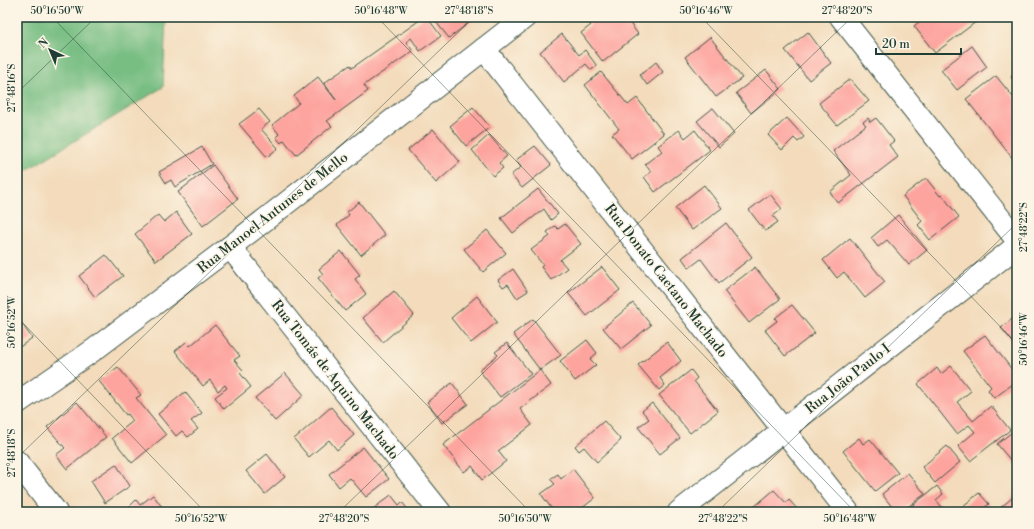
<svg xmlns="http://www.w3.org/2000/svg" width="1034" height="529" font-family="'Libre Bodoni',serif">
<style>
.forest{fill:#78be83;stroke:#4c7e5c}
.building{fill:#fda49f}
.lines{fill:none;stroke-linecap:round;stroke-linejoin:round}
.minor-casing{stroke:#3f5548;stroke-width:24}
.minor{stroke:#fff;stroke-width:22}
.ticks{fill:none;stroke:#1f3d34;stroke-width:1;stroke-opacity:0.45}
.labels{text-anchor:middle;dominant-baseline:central;stroke-width:3;stroke-linejoin:round;paint-order:stroke}
.street-label{font-size:14px;fill:#1f3d34;stroke:#fcf5e5}
.neatline{fill:none;stroke:#1f3d34;stroke-width:1.5}
.ticks-label{font-size:10px;text-anchor:middle;fill:#1f3d34}
</style>
<rect width="100%" height="100%" fill="#fcf5e5"/>
<filter id="ink" filterUnits="userSpaceOnUse"><feTurbulence type="fractalNoise" baseFrequency=".025" numOctaves="2"/><feDisplacementMap in="SourceGraphic" scale="8" xChannelSelector="R" yChannelSelector="G"/><feConvolveMatrix kernelMatrix="1 2 1 2 8 2 1 2 1" color-interpolation-filters="sRGB"/></filter>
<filter id="wash" filterUnits="userSpaceOnUse"><feTurbulence type="fractalNoise" baseFrequency=".012" numOctaves="4" result="noise"/><feDisplacementMap in="SourceGraphic" scale="16" xChannelSelector="R" yChannelSelector="G"/><feGaussianBlur stdDeviation="0.9" result="paint"/><feColorMatrix in="noise" values="0 0 0 0 0 0 0 0 0 0 0 0 0 0 0 0 0 1.4 0 .05"/><feComposite in="paint" operator="in"/></filter>
<g filter="url(#wash)">
<rect width="100%" height="100%" fill="#f3dbbb"/>
<path class="forest" d="M 17,17 L 166,17 L 163,87 L 17,176 Z"/>
<g id="blocks">
<g class="building">
<path d="M 424,17 L 427,17 L 441,36 L 420,51 L 411,38 L 406,42 L 413,51 L 364,85 L 368,91 L 327,121 L 332,126 L 296,155 L 284,140 L 281,143 L 276,137 L 279,134 L 272,125 L 299,103 L 294,96 L 318,77 L 336,100 L 324,83 L 350,65 L 352,68 Z"/>
<path d="M 432,17 L 474,17 L 475,18 L 449,38 Z"/>
<path d="M 592,17 L 625,17 L 638,34 L 603,62 L 581,33 L 591,25 L 588,21 Z"/>
<path d="M 923,17 L 980,17 L 981,18 L 935,53 L 914,26 L 924,18 Z"/>
<path d="M 808,32 L 831,63 L 809,80 L 785,50 Z"/>
<path d="M 562,34 L 579,55 L 585,50 L 597,66 L 591,70 L 586,64 L 564,82 L 540,52 Z"/>
<path d="M 710,37 L 742,78 L 716,97 L 685,57 Z"/>
<path d="M 972,46 L 987,67 L 957,90 L 941,70 Z"/>
<path d="M 656,62 L 663,72 L 647,85 L 640,75 Z"/>
<path d="M 766,70 L 781,89 L 751,113 L 736,93 Z"/>
<path d="M 601,72 L 628,105 L 637,98 L 664,134 L 632,159 L 612,134 L 619,129 L 585,85 Z"/>
<path d="M 1017,72 L 1017,85 L 1011,77 Z"/>
<path d="M 996,76 L 1017,102 L 1017,164 L 966,99 Z"/>
<path d="M 850,79 L 869,101 L 837,125 L 819,103 Z"/>
<path d="M 473,107 L 490,127 L 466,146 L 450,126 Z"/>
<path d="M 713,108 L 734,134 L 719,147 L 697,121 Z"/>
<path d="M 259,109 L 270,122 L 261,129 L 278,148 L 267,157 L 239,124 Z"/>
<path d="M 787,118 L 804,137 L 798,142 L 794,138 L 782,150 L 768,135 Z"/>
<path d="M 868,118 L 870,122 L 876,118 L 894,141 L 889,145 L 898,157 L 838,203 L 830,192 L 851,175 L 833,151 L 866,125 L 863,122 Z"/>
<path d="M 433,129 L 460,162 L 436,183 L 408,150 Z"/>
<path d="M 679,130 L 685,138 L 695,130 L 710,150 L 655,192 L 644,177 L 651,172 L 645,164 L 662,151 L 658,146 Z"/>
<path d="M 489,135 L 507,156 L 499,163 L 503,168 L 493,176 L 472,150 Z"/>
<path d="M 535,146 L 551,165 L 522,188 L 511,175 L 521,167 L 516,160 Z"/>
<path d="M 202,147 L 212,164 L 175,187 L 171,180 L 166,183 L 159,172 Z"/>
<path d="M 213,165 L 238,199 L 203,226 L 178,192 Z"/>
<path d="M 926,178 L 940,196 L 942,195 L 959,217 L 930,240 L 918,225 L 922,221 L 903,196 Z"/>
<path d="M 704,185 L 722,208 L 692,230 L 675,208 Z"/>
<path d="M 538,189 L 558,214 L 551,220 L 544,209 L 513,233 L 501,218 Z"/>
<path d="M 770,194 L 782,209 L 773,216 L 778,222 L 765,231 L 749,210 Z"/>
<path d="M 359,202 L 385,235 L 361,255 L 337,225 L 349,215 L 347,212 Z"/>
<path d="M 176,212 L 192,234 L 156,261 L 135,234 L 158,215 L 164,222 Z"/>
<path d="M 898,215 L 927,250 L 909,265 L 887,240 L 878,247 L 871,238 Z"/>
<path d="M 726,223 L 752,257 L 719,283 L 701,259 L 689,268 L 682,258 Z"/>
<path d="M 565,224 L 581,244 L 560,260 L 567,268 L 551,280 L 541,267 L 543,265 L 531,250 L 550,236 L 547,232 L 555,226 L 558,229 Z"/>
<path d="M 487,230 L 506,253 L 483,272 L 464,249 Z"/>
<path d="M 850,238 L 885,282 L 865,298 L 844,272 L 837,278 L 823,260 Z"/>
<path d="M 341,251 L 360,275 L 355,279 L 366,294 L 345,311 L 318,278 L 323,274 L 319,269 Z"/>
<path d="M 106,255 L 123,276 L 95,297 L 79,276 Z"/>
<path d="M 602,267 L 620,290 L 587,316 L 568,293 Z"/>
<path d="M 755,267 L 780,299 L 749,323 L 724,291 Z"/>
<path d="M 513,269 L 528,291 L 517,298 L 508,284 L 503,287 L 498,280 Z"/>
<path d="M 394,291 L 414,315 L 383,342 L 363,318 Z"/>
<path d="M 477,296 L 497,322 L 471,343 L 451,318 Z"/>
<path d="M 633,303 L 651,325 L 621,349 L 603,328 Z"/>
<path d="M 792,305 L 815,333 L 785,356 L 765,330 L 777,321 L 775,318 Z"/>
<path d="M 1017,315 L 1017,347 L 1001,328 Z"/>
<path d="M 17,317 L 32,338 L 17,349 Z"/>
<path d="M 533,319 L 561,355 L 540,370 L 551,385 L 520,409 L 532,425 L 498,451 L 506,461 L 482,480 L 472,466 L 464,472 L 443,445 L 540,370 L 513,334 Z"/>
<path d="M 215,325 L 240,356 L 234,360 L 243,370 L 240,373 L 251,387 L 224,409 L 215,397 L 227,388 L 225,385 L 218,391 L 210,380 L 203,386 L 175,351 L 186,342 L 190,346 Z"/>
<path d="M 985,335 L 1017,376 L 1017,381 L 994,398 L 988,390 L 991,387 L 963,351 Z"/>
<path d="M 587,340 L 597,353 L 590,359 L 596,365 L 575,381 L 560,361 Z"/>
<path d="M 667,342 L 681,361 L 660,378 L 665,385 L 659,390 L 638,365 Z"/>
<path d="M 507,343 L 531,374 L 500,397 L 479,370 L 498,355 L 495,352 Z"/>
<path d="M 951,366 L 971,391 L 957,402 L 973,421 L 991,406 L 1010,430 L 970,461 L 958,446 L 975,432 L 969,425 L 957,434 L 918,384 L 937,368 L 941,374 Z"/>
<path d="M 118,367 L 141,395 L 136,398 L 166,435 L 132,463 L 112,438 L 133,421 L 128,414 L 126,415 L 99,381 Z"/>
<path d="M 691,370 L 697,378 L 694,381 L 718,411 L 690,433 L 659,395 Z"/>
<path d="M 285,373 L 304,395 L 275,421 L 255,398 Z"/>
<path d="M 452,383 L 468,404 L 442,423 L 427,402 Z"/>
<path d="M 185,392 L 202,413 L 191,421 L 198,429 L 188,437 L 182,431 L 176,436 L 158,414 Z"/>
<path d="M 77,402 L 106,437 L 67,469 L 56,455 L 65,448 L 47,427 Z"/>
<path d="M 652,403 L 680,438 L 660,454 L 638,427 L 649,419 L 642,411 Z"/>
<path d="M 331,407 L 354,435 L 337,450 L 329,440 L 309,457 L 294,439 Z"/>
<path d="M 604,421 L 621,440 L 597,462 L 584,447 L 579,451 L 575,446 Z"/>
<path d="M 1017,428 L 1017,468 L 997,444 Z"/>
<path d="M 859,438 L 863,444 L 870,439 L 898,473 L 875,491 L 843,451 Z"/>
<path d="M 947,446 L 960,462 L 935,483 L 922,467 Z"/>
<path d="M 363,447 L 389,479 L 366,497 L 350,478 L 339,487 L 329,474 Z"/>
<path d="M 267,454 L 285,477 L 265,494 L 246,471 Z"/>
<path d="M 116,464 L 130,486 L 105,503 L 91,481 Z"/>
<path d="M 573,469 L 595,498 L 577,512 L 554,512 L 541,494 L 555,484 L 550,479 L 558,474 L 561,479 Z"/>
<path d="M 908,473 L 925,494 L 901,512 L 896,512 L 882,494 Z"/>
<path d="M 937,486 L 943,494 L 936,500 L 946,512 L 904,512 Z"/>
<path d="M 774,490 L 786,503 L 789,500 L 800,512 L 748,512 Z"/>
<path d="M 979,493 L 989,504 L 979,512 L 966,512 L 962,507 Z"/>
<path d="M 1017,494 L 1017,512 L 995,512 Z"/>
<path d="M 153,495 L 166,512 L 133,512 L 129,507 L 136,500 L 140,505 Z"/>
<path d="M 391,495 L 399,505 L 402,502 L 410,512 L 369,512 Z"/>
</g>
</g>
</g>
<g filter="url(#ink)">
<use href="#blocks" fill-opacity="0" stroke="#3f5548" stroke-width="1"/>
<g class="lines">
<defs>
<g id="minor">
<path d="M 841,17 L 1017,240"/>
<path d="M 484,49 L 848,512"/>
<path d="M 230,247 L 440,512"/>
<path d="M 17,403 L 95,349 L 230,247 L 525,17"/>
<path d="M 17,462 L 56,512"/>
<path d="M 679,512 L 1017,246"/>
</g>
</defs>
<use href="#minor" class="minor-casing"/>
<use href="#minor" class="minor"/>
</g>
</g>
<path class="ticks" d="M 52,17 L 530,512M 377,17 L 855,512M 701,17 L 1017,344M 17,93 L 96,17M 17,317 L 205,512M 17,458 L 474,17M 339,512 L 852,17M 717,512 L 1017,223"/>
<g class="labels">
<g class="street-label">
<text transform="translate(273 213) rotate(-38)">Rua Manoel Antunes de Mello</text>
<text transform="translate(666 281) rotate(52)">Rua Donato Caetano Machado</text>
<text transform="translate(848 379) rotate(-38)">Rua João Paulo I</text>
<text transform="translate(335 380) rotate(52)">Rua Tomás de Aquino Machado</text>
</g>
</g>
<rect width="1034" height="529" fill="none" stroke="#fcf5e5" stroke-width="44"/>
<g transform="translate(50 50) rotate(316)" stroke="#fcf5e5" stroke-width="3" paint-order="stroke">
<path d="M0-3L7 15L0 10L-7 15Z" fill="#1f3d34"/>
<text y="-6" font-size="11" font-weight="bold" text-anchor="middle" fill="#1f3d34">N</text>
</g>
<path d="M876 48v6h85v-6" fill="none" stroke="#1f3d34" stroke-width="2"/>
<text x="882" y="48" font-size="12" fill="#1f3d34" stroke="#fcf5e5" stroke-width="3" paint-order="stroke">20 m</text>
<rect x="22" y="22" width="990" height="485" class="neatline"/>
<g class="ticks-label">
<text x="57" y="14">50°16'50"W</text>
<text x="381" y="14">50°16'48"W</text>
<text x="469" y="14">27°48'18"S</text>
<text x="706" y="14">50°16'46"W</text>
<text x="847" y="14">27°48'20"S</text>
<text transform="translate(11 88) rotate(-90)" y="4">27°48'16"S</text>
<text transform="translate(1023 227) rotate(-90)" y="4">27°48'22"S</text>
<text transform="translate(11 322) rotate(-90)" y="4">50°16'52"W</text>
<text transform="translate(1023 339) rotate(-90)" y="4">50°16'46"W</text>
<text transform="translate(11 453) rotate(-90)" y="4">27°48'18"S</text>
<text x="201" y="522">50°16'52"W</text>
<text x="344" y="522">27°48'20"S</text>
<text x="525" y="522">50°16'50"W</text>
<text x="723" y="522">27°48'22"S</text>
<text x="850" y="522">50°16'48"W</text>
</g>
</svg>
